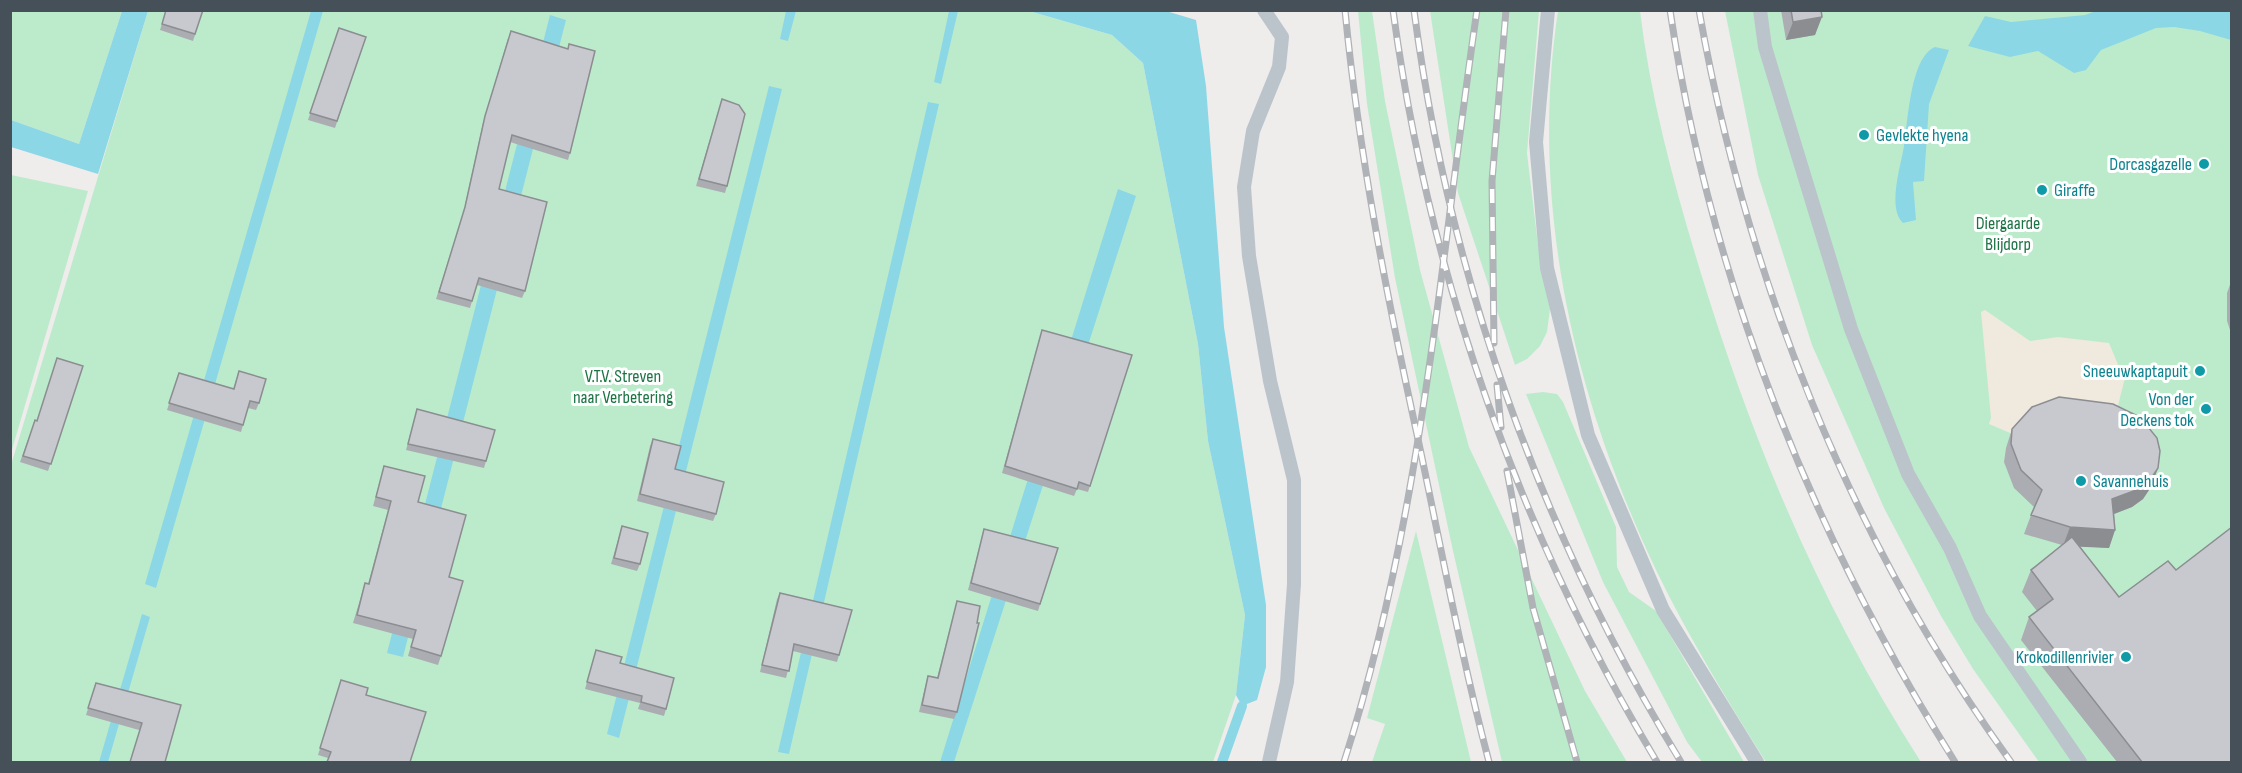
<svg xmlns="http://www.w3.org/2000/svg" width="2242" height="773" font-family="'Sofia Sans Condensed',sans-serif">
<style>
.green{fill:#bcebcc}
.sand{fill:#f0e9dd}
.water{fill:#8cd7e5}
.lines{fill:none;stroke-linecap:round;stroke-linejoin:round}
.stream{stroke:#8cd7e5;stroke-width:10}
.lane{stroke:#bbc4cb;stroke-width:14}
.rail-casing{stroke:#afb2b6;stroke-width:7}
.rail{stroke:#fff;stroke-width:4.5;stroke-dasharray:14;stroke-linecap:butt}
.wall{fill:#abadb2}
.shaded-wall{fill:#8b8d91}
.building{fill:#c7c9cf;stroke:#8b8d91;stroke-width:1.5}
.culture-dot{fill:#0f9aa8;stroke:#fff;stroke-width:2}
.labels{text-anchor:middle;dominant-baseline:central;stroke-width:6;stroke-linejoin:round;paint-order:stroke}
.culture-label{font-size:18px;fill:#0d838f;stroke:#fff;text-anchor:end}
.park-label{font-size:18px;fill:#1c7444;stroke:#fff}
</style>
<rect width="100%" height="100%" fill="#efecec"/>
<g class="green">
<path d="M 11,11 L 122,11 L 79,144 L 11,120 Z"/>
<path d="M 148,11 L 1029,11 L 1112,35 L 1143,63 L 1198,344 L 1208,441 L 1245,615 L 1236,695 L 1213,762 L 11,762 L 11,465 Z"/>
<path d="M 1358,11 L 1372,11 L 1385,101 L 1420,270 L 1469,447 L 1585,691 L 1627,762 L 1502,762 L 1453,551 L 1395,278 L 1367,104 Z"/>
<path d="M 1430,11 L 1539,11 L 1527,153 L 1538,245 L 1550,309 L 1547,332 L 1540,346 L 1527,359 L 1515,365 L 1458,193 Z"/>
<path d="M 1558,11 L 1640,11 C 1651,102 1676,192 1703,280 C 1756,452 1824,611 1921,762 L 1766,762 C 1727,700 1688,636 1656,570 C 1573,395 1529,203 1558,11 Z"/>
<path d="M 1725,11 L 2231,11 L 2231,762 L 2039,762 L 1973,669 L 1941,616 L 1884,508 L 1812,345 L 1758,175 Z"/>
<path d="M 11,175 L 88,191 L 11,453 L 10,175 Z"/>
<path d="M 1543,392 L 1557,394 L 1563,402 L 1616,527 L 1617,567 L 1629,592 L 1656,611 L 1744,762 L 1702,762 L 1687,742 L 1603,582 L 1526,394 Z"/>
<path d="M 1416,531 L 1471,762 L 1372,762 L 1385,724 L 1367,718 Z"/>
</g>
<path class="sand" d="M 1985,310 L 2030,341 L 2058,337 L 2109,343 L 2119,367 L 2126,374 L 2113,425 L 2015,435 L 1989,424 L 1991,418 L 1981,312 Z"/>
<g class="water">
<path d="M 122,11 L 148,11 L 98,174 L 11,147 L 11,120 L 79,144 Z"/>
<path d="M 311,11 L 323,11 L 156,588 L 145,584 Z"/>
<path d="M 786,11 L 796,11 L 788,41 L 780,39 Z"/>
<path d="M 949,11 L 958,11 L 941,84 L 934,82 Z"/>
<path d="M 1029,11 L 1166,11 L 1196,20 L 1206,86 L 1224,327 L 1266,605 L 1266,667 L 1257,700 L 1242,706 L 1236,695 L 1245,615 L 1208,441 L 1198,344 L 1143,63 L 1112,35 Z"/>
<path d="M 2096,11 L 2231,11 L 2231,40 L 2200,31 L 2174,27 L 2156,28 L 2101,50 L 2086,70 L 2074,73 L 2038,51 L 2010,57 L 1968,46 L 1985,16 L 2011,22 L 2085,15 Z"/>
<path d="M 550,15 L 566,20 L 403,657 L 387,653 Z"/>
<path d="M 1935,47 L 1949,50 L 1929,104 L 1924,181 L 1913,182 L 1916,220 L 1903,223 C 1887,208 1901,165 1904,146 C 1908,123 1910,57 1935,47 Z"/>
<path d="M 769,86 L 782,89 L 619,738 L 607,734 Z"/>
<path d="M 928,102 L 939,104 L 789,754 L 778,752 Z"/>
<path d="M 1118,189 L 1136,196 L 954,762 L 940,762 Z"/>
<path d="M 142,614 L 150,617 L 108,762 L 99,762 Z"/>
</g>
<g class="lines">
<path class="stream" d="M 1222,762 L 1242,706"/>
<g class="lane">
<path d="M 1264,10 L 1282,37 L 1279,67 L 1253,131 L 1244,187 L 1249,256 L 1270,381 L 1294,480 L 1294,584 L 1287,682 L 1269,762"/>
<path d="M 1548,10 L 1536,142 L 1547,268 L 1588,435 L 1663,610 L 1757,762"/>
<path d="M 1760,10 L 1765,47 L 1851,329 L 1908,474 L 1950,548 L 1980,616 L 2080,762"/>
</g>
<defs>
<g id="rail">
<path d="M 1345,10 C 1359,156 1387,297 1418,439 C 1441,547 1461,656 1489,762"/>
<path d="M 1393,10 C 1429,277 1519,532 1657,762"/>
<path d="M 1414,10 C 1449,277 1541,533 1681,762"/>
<path d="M 1670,10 C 1710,279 1811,533 1955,762"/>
<path d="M 1699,10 C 1747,280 1850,540 2011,762"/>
<path d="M 1494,343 L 1492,181 L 1506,10"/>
<path d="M 1497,385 L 1501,427"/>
<path d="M 1507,471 L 1533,608 L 1577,762"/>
<path d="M 1344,762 C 1422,519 1440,262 1477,10"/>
</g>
</defs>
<use href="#rail" class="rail-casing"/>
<use href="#rail" class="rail"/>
</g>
<g class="wall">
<path d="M 166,10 L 203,10 L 193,41 L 160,30 Z"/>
<path d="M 1781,10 L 1821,10 L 1815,35 L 1786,40 Z"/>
<path d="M 339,28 L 366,37 L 335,128 L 308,120 Z"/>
<path d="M 508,38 L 570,153 L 568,160 L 510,142 L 499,189 L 525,291 L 522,298 L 477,285 L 470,308 L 436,299 L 463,214 L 483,123 Z"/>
<path d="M 722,99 L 727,186 L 725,193 L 696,186 Z"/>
<path d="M 2232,279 L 2232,336 L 2227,321 L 2227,293 Z"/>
<path d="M 1042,330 L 1132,355 L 1088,492 L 1077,489 L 1074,496 L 1002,473 Z"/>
<path d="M 83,366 L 48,471 L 20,462 L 35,420 L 37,421 Z"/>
<path d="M 239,371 L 259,403 L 256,410 L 248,408 L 241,432 L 167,410 L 179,373 L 233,389 Z"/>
<path d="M 417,409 L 486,461 L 484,468 L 406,450 Z"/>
<path d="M 2012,429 L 2151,487 L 2143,499 L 2132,507 L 2114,514 L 2115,530 L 2109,548 L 2080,546 L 2232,762 L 2117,762 L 2021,640 L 2029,617 L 2037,611 L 2022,592 L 2031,570 L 2062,545 L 2024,534 L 2034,507 L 2014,488 L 2004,462 L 2006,448 Z"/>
<path d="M 653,439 L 675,469 L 716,514 L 713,521 L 637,501 L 650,446 Z"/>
<path d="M 384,466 L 418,502 L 449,577 L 441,656 L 438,665 L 408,656 L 413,639 L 353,623 L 365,583 L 368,584 L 388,510 L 373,506 Z"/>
<path d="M 622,526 L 640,564 L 637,571 L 611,564 Z"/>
<path d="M 984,529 L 1058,548 L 1038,611 L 968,590 Z"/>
<path d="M 780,593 L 839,655 L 837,662 L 793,651 L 786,678 L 760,672 L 777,599 Z"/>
<path d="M 957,601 L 957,712 L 954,719 L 919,712 L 926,683 L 928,676 L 937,678 Z"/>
<path d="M 596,650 L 620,663 L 666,709 L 664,716 L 638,709 L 640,703 L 585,689 Z"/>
<path d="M 96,683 L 181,705 L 139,730 L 86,715 Z"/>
<path d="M 339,687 L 366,695 L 328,758 L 318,755 Z"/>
</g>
<g class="shaded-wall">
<path d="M 1822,17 L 1815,35 L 1786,40 L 1793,22 Z"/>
<path d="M 2158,468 L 2151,487 L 2143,499 L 2132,507 L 2106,517 L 2112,499 Z"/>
<path d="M 2070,527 L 2115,530 L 2109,548 L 2063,546 Z"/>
</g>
<g class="building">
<path d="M 166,10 L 203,10 L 195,34 L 162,24 Z"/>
<path d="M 1791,10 L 1821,10 L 1822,17 L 1793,22 Z"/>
<path d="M 339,28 L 366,37 L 337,121 L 310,113 Z"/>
<path d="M 511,31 L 568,49 L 569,44 L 595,51 L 570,153 L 512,135 L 499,189 L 547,202 L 525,291 L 479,278 L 472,301 L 439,292 L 465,207 L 485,116 Z"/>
<path d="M 722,99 L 739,105 L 745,114 L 727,186 L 699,179 Z"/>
<path d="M 1042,330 L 1132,355 L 1090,486 L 1079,482 L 1077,489 L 1005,466 Z"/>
<path d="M 57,358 L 83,366 L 51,464 L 23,456 L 35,420 L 37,421 Z"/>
<path d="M 239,371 L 266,379 L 259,403 L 250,401 L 243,425 L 169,403 L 179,373 L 234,389 Z"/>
<path d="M 2059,397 L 2113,404 L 2140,417 L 2157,438 L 2160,451 L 2158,468 L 2150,480 L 2139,489 L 2112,499 L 2115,530 L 2070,527 L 2031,515 L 2042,490 L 2021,470 L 2011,444 L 2012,429 L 2032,407 Z"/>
<path d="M 417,409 L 495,430 L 486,461 L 408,444 Z"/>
<path d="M 653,439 L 681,446 L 675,469 L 724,482 L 716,514 L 640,494 Z"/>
<path d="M 384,466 L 425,476 L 418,502 L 466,515 L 449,577 L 463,581 L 441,656 L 411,647 L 416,630 L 357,615 L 365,583 L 369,584 L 391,501 L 376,497 Z"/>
<path d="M 622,526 L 648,533 L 640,564 L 614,558 Z"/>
<path d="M 2232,527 L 2232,762 L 2142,762 L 2029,617 L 2053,599 L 2031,570 L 2072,537 L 2119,597 L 2168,561 L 2176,570 Z"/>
<path d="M 984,529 L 1058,548 L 1040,604 L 971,583 Z"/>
<path d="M 780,593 L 852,610 L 839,655 L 794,644 L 789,671 L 762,665 Z"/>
<path d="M 957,601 L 980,606 L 977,623 L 979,623 L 957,712 L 922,705 L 928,676 L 938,678 Z"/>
<path d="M 596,650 L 622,657 L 620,663 L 674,678 L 666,709 L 641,702 L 642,696 L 587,682 Z"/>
<path d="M 341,680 L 368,688 L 366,695 L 426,712 L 410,762 L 327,762 L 331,752 L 320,748 Z"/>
<path d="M 96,683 L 181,705 L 165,762 L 130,762 L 142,723 L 88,708 Z"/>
</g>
<g class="culture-dot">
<circle cx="1864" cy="135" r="6"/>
<circle cx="2204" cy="164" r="6"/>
<circle cx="2042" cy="190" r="6"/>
<circle cx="2200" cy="371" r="6"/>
<circle cx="2206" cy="409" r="6"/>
<circle cx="2081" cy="481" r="6"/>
<circle cx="2126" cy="657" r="6"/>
</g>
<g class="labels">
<g class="culture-label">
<text x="1876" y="135" text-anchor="start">Gevlekte hyena</text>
<text x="2192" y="164">Dorcasgazelle</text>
<text x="2054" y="190" text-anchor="start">Giraffe</text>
<text x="2188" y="371">Sneeuwkaptapuit</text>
<text x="2194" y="399">Von der<tspan x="2194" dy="21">Deckens tok</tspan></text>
<text x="2093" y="481" text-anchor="start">Savannehuis</text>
<text x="2114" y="657">Krokodillenrivier</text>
</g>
<g class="park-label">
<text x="2008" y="223">Diergaarde<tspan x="2008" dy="21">Blijdorp</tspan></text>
<text x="623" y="376">V.T.V. Streven<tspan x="623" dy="21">naar Verbetering</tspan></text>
</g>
</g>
<rect width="2242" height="773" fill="none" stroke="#465058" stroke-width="24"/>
</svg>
